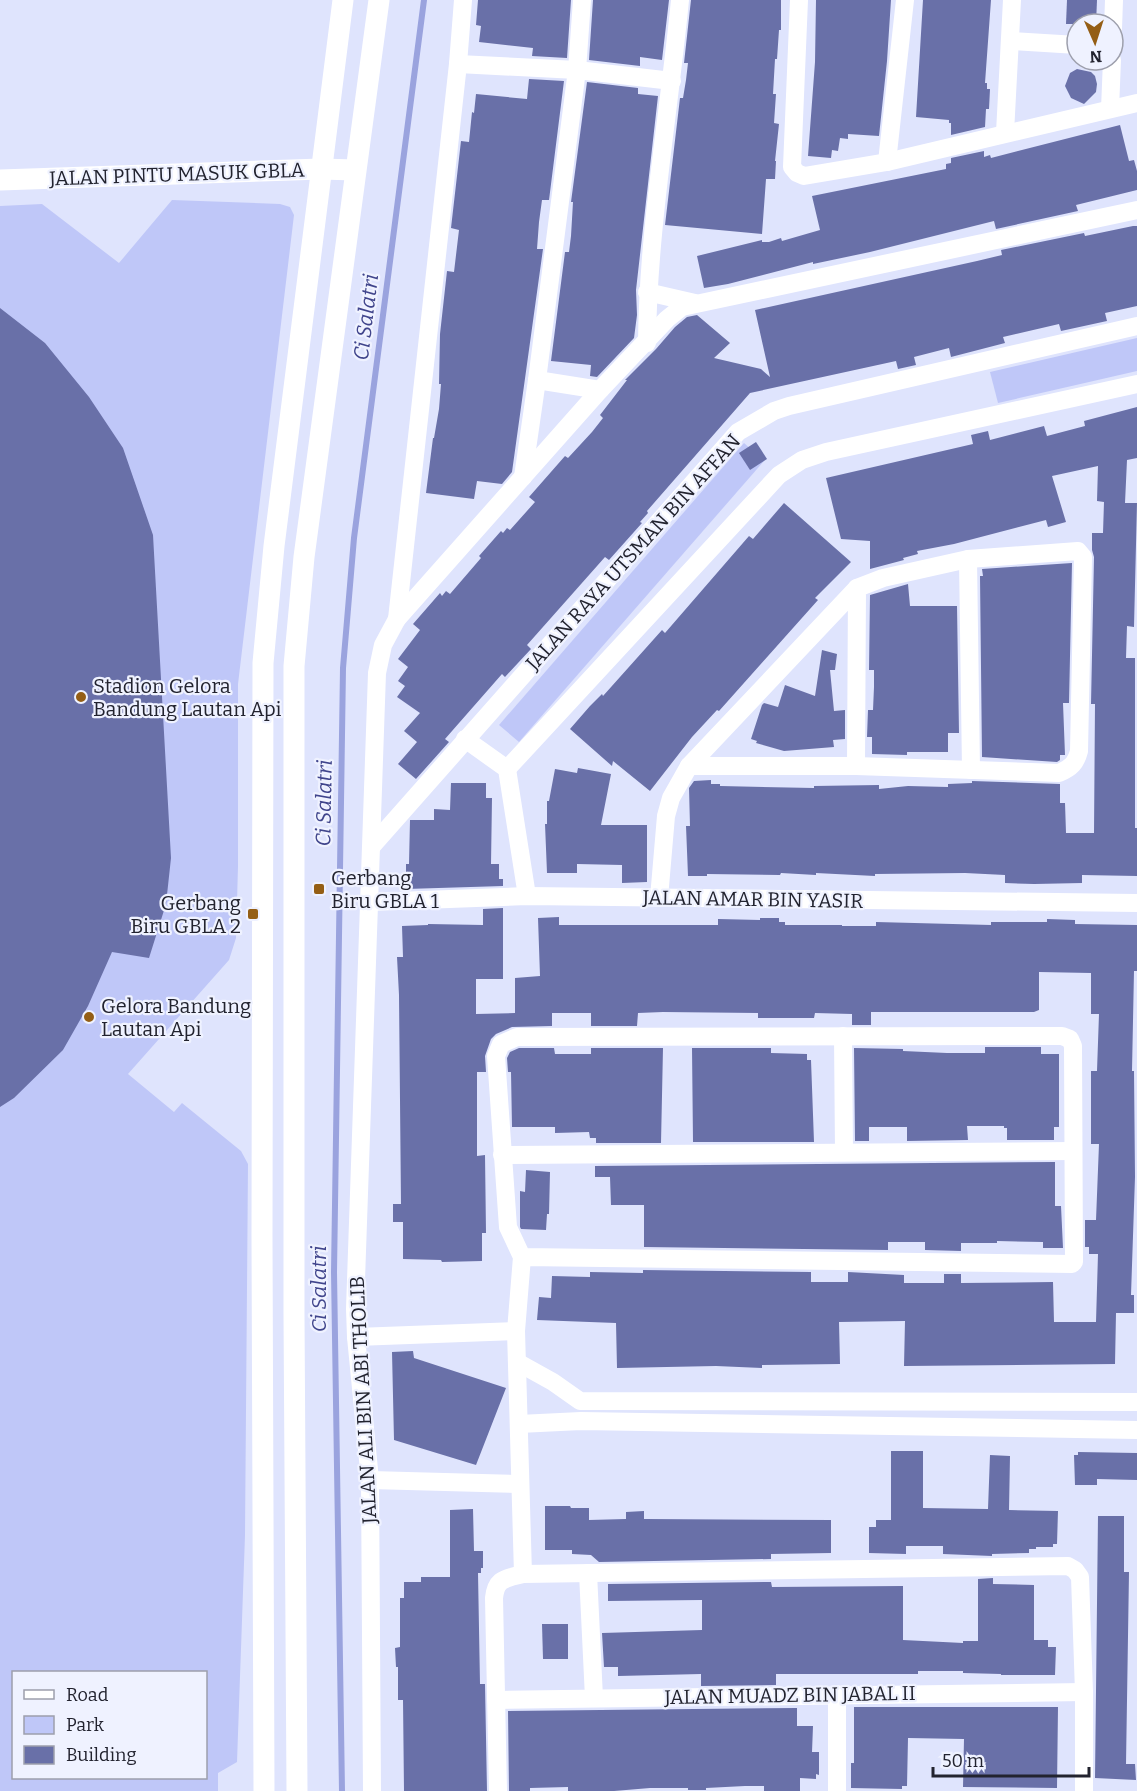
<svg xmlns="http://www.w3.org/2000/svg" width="1137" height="1791" font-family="Bitter,serif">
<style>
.green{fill:#bfc7f8;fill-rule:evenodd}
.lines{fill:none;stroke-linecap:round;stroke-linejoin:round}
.stream{stroke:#9aa3de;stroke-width:6}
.building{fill:#6970a8}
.minor{stroke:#fff;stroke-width:18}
.tertiary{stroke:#fff;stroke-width:21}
.poi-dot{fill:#945e15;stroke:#eff2ff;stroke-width:2}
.labels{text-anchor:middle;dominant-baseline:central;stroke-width:4.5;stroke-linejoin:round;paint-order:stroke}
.street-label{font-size:20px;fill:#22232f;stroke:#eff2ff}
.poi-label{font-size:20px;fill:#22232f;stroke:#eff2ff;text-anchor:start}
.water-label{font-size:21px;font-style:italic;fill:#40458c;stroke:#eff2ff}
</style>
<rect width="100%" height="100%" fill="#dfe4fd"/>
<g class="green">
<path d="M 172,200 L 280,204 L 290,207 L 294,215 L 238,684 L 238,866 L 236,938 L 229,960 L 128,1074 L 174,1112 L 182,1103 L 241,1151 L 248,1164 L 245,1535 L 237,1762 L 218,1773 L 218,1791 L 0,1791 L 0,206 L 42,204 L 119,263 ZM 14,1672 L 206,1672 L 206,1778 L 14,1778 Z"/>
<path d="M 1137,338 L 1137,371 L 998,403 L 990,372 Z"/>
<path d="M 744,443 L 764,461 L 519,742 L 499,725 Z"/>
</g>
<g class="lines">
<path class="stream" d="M 342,1791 L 334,1272 L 343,668 L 354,538 L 424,0"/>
</g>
<g class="building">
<path d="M 478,0 L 571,0 L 567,58 L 532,56 L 533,48 L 479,42 L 481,26 L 476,25 Z"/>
<path d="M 593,0 L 669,0 L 662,60 L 640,57 L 640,66 L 589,60 Z"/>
<path d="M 691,0 L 781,0 L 781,30 L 779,30 L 777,59 L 775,59 L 773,94 L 776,94 L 774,123 L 779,124 L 775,161 L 776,161 L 775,179 L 766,179 L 762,234 L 665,225 L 680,98 L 683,98 L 686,80 L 688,63 L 684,63 Z"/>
<path d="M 816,0 L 891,0 L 887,61 L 879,136 L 848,134 L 848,139 L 840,138 L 838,151 L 832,150 L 831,158 L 808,156 L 815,62 Z"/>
<path d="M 923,0 L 991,0 L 985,83 L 987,83 L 987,89 L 990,89 L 989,109 L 986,109 L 985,127 L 951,135 L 951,123 L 949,123 L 949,120 L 916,117 Z"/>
<path d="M 1067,0 L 1097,0 L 1096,24 L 1066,24 Z"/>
<path d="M 1077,69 L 1091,72 L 1095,76 L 1097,84 L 1096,92 L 1084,104 L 1071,98 L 1065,86 L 1070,73 Z"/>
<path d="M 529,79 L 564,81 L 549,200 L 542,200 L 539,222 L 537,249 L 543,249 L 512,472 L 502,484 L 477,481 L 474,499 L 426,493 L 433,438 L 434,438 L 439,409 L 441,384 L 439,384 L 440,334 L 447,271 L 454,272 L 459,230 L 451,228 L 461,141 L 469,142 L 472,112 L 474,113 L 476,94 L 527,99 Z"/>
<path d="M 587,82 L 638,88 L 638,94 L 658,96 L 636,290 L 637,315 L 634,338 L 597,377 L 590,376 L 591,365 L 551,361 L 565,252 L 569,252 L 571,236 L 573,202 L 571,202 Z"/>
<path d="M 1120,125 L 1129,161 L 1134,160 L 1137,171 L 1137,190 L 1076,205 L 1078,211 L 996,229 L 994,221 L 870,252 L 813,264 L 813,262 L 728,284 L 704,288 L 697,256 L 762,240 L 762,242 L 769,242 L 781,238 L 782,241 L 820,230 L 812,196 L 946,169 L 946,164 L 951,163 L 951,158 L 984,151 L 984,157 L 990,155 L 991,158 Z"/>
<path d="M 1133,226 L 1137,226 L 1137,306 L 1105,313 L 1107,321 L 1061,331 L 1059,324 L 1003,337 L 1005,343 L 951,357 L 949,348 L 914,357 L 916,365 L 898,369 L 896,361 L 750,393 L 647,511 L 648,513 L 640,522 L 642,523 L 609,560 L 605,557 L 527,645 L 531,649 L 505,677 L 502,674 L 445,739 L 449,742 L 416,779 L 398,764 L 417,742 L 404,731 L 420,713 L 397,697 L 405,686 L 398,681 L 408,667 L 398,659 L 420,630 L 413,624 L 440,593 L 442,596 L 446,591 L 450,594 L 481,558 L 479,556 L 501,531 L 503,533 L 507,528 L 510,530 L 535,502 L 529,497 L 565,456 L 568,458 L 592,432 L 603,418 L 600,415 L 627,380 L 625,380 L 656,349 L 675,327 L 687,317 L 697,315 L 730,343 L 714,358 L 761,369 L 770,377 L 755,310 L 977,261 L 1002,255 L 1001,250 L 1084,233 L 1085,236 Z"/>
<path d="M 0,308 L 45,343 L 89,397 L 123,448 L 153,535 L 171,858 L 166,904 L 149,958 L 112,952 L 88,1006 L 63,1050 L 14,1098 L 0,1107 Z"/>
<path d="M 1137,407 L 1137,458 L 1127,460 L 1125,503 L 1137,503 L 1134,627 L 1127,626 L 1126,658 L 1135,658 L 1135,828 L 1137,828 L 1137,876 L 1082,875 L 1082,883 L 1034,884 L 1005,883 L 1005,875 L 965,873 L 875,874 L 875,876 L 816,873 L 816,875 L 781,873 L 780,875 L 707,874 L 707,876 L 688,876 L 686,826 L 690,826 L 689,788 L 694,781 L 711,780 L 711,784 L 720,784 L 720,786 L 814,788 L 814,786 L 879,785 L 879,789 L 908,786 L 948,787 L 948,784 L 972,783 L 972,781 L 1060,784 L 1060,803 L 1065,803 L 1066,833 L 1094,833 L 1095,704 L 1091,704 L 1094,557 L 1092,550 L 1092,533 L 1103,533 L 1104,502 L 1097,501 L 1098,466 L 1052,476 L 1066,522 L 1048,527 L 1046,520 L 954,544 L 917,551 L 918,554 L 903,558 L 904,560 L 870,569 L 870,541 L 841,539 L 826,478 L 973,444 L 971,435 L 988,431 L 990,440 L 1044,426 L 1047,436 L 1085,426 L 1084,421 Z"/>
<path d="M 756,442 L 767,459 L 750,470 L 739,453 Z"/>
<path d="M 784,503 L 851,562 L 815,598 L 818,600 L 719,711 L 717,710 L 692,737 L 650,791 L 613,761 L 612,766 L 570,729 L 590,706 L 602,694 L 603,696 L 662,630 L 665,633 L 749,536 L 753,539 Z"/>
<path d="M 1072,563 L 1069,703 L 1063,703 L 1065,755 L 1060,755 L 1060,760 L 1057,762 L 982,757 L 980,576 L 983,576 L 982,569 Z"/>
<path d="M 908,584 L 910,606 L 957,606 L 959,733 L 948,733 L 948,752 L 907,752 L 907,755 L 872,754 L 872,737 L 867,737 L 868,710 L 873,710 L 874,687 L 874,670 L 869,670 L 870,595 Z"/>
<path d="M 822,650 L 837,654 L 835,670 L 830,670 L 834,711 L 845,710 L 845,739 L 833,740 L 834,747 L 784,751 L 756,743 L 757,741 L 751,739 L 762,705 L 764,703 L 778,707 L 785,685 L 815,696 Z"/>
<path d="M 578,768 L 611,774 L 601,825 L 647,825 L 647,882 L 622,883 L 622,865 L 577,864 L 577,873 L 547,873 L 545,824 L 547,824 L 547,801 L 549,801 L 555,769 L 577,773 Z"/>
<path d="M 451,783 L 486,783 L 486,798 L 492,798 L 491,864 L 499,864 L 499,879 L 503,879 L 503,886 L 406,889 L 406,864 L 409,864 L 410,820 L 434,820 L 434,809 L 450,810 Z"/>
<path d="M 503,908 L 503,979 L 476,979 L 476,1014 L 515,1013 L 515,978 L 540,976 L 538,918 L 559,917 L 559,925 L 718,925 L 718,919 L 760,920 L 760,918 L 779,918 L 779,922 L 785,922 L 785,925 L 842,925 L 842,926 L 876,926 L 876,922 L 991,925 L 991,922 L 1047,922 L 1047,919 L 1075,920 L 1075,924 L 1137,925 L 1137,971 L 1134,971 L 1132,1071 L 1134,1071 L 1135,1177 L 1131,1295 L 1134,1295 L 1134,1313 L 1116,1313 L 1115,1364 L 904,1366 L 905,1321 L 839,1322 L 840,1364 L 762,1365 L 762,1368 L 716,1366 L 617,1368 L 616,1323 L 537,1320 L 539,1297 L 551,1298 L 552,1276 L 590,1277 L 590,1272 L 643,1273 L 643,1270 L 811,1272 L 811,1282 L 848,1282 L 848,1272 L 904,1275 L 904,1283 L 944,1283 L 944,1274 L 961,1274 L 961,1283 L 1053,1282 L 1054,1322 L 1096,1322 L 1098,1254 L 1089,1254 L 1089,1247 L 1085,1247 L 1085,1220 L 1096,1220 L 1099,1144 L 1091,1144 L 1091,1071 L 1097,1071 L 1099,1014 L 1091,1014 L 1091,973 L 1039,972 L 1039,1010 L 1034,1012 L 871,1012 L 871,1025 L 852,1025 L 852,1014 L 815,1013 L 814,1018 L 758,1018 L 758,1013 L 663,1012 L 638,1013 L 637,1026 L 591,1026 L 591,1013 L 552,1013 L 552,1026 L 512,1027 L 496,1034 L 491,1039 L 485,1056 L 486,1072 L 477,1072 L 477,1156 L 485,1155 L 486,1233 L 482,1233 L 482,1261 L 442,1262 L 441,1260 L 403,1259 L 403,1222 L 393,1222 L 393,1204 L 401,1204 L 399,995 L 397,957 L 403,957 L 402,926 L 428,925 L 428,924 L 483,925 L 483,909 Z"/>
<path d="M 985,1047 L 1041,1047 L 1041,1054 L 1059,1054 L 1059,1127 L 1054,1127 L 1054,1140 L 1007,1140 L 1007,1128 L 1004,1128 L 1004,1126 L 967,1126 L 968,1140 L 907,1141 L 907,1127 L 869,1127 L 869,1141 L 855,1141 L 854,1048 L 903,1049 L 903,1051 L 947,1053 L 985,1053 Z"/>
<path d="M 519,1048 L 554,1048 L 555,1054 L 591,1054 L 591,1048 L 663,1048 L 661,1143 L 596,1143 L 596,1138 L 590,1138 L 589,1132 L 555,1133 L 555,1127 L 512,1127 L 511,1072 L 508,1072 L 507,1058 L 510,1052 Z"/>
<path d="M 692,1048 L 771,1048 L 771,1053 L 807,1054 L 807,1060 L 811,1060 L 814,1142 L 693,1142 Z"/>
<path d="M 1055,1162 L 1055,1206 L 1061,1206 L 1063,1248 L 1043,1248 L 1043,1242 L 997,1241 L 997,1243 L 961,1243 L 961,1251 L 925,1250 L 925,1242 L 888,1242 L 888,1250 L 644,1247 L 644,1205 L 611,1205 L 610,1177 L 595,1177 L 595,1166 Z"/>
<path d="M 526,1170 L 550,1172 L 549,1214 L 547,1214 L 546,1230 L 521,1229 L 520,1227 L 520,1191 L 525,1192 Z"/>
<path d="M 413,1351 L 414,1358 L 506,1388 L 476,1465 L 394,1440 L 392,1352 Z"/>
<path d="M 891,1451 L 923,1451 L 923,1508 L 988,1509 L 990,1455 L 1010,1456 L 1009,1510 L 1058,1511 L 1057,1544 L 1053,1544 L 1053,1547 L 1036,1547 L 1036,1549 L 1029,1549 L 1029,1553 L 992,1554 L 992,1556 L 943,1554 L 943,1546 L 906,1546 L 906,1554 L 869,1553 L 869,1527 L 876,1527 L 876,1520 L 891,1520 Z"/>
<path d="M 1078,1452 L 1137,1453 L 1137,1480 L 1097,1479 L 1097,1485 L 1075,1485 L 1074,1455 L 1078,1455 Z"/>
<path d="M 545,1506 L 570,1506 L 571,1508 L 589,1508 L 589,1520 L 626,1519 L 626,1512 L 644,1511 L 644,1519 L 831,1520 L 831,1553 L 771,1554 L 771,1559 L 599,1562 L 591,1555 L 572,1554 L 572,1550 L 545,1550 Z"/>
<path d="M 473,1509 L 474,1551 L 483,1551 L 483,1568 L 481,1568 L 481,1573 L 478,1573 L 480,1684 L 485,1684 L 487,1791 L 404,1791 L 403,1700 L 398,1700 L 398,1667 L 396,1667 L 395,1648 L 400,1647 L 400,1598 L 404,1598 L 404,1582 L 421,1582 L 421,1577 L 450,1577 L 450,1510 Z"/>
<path d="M 1098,1516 L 1124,1516 L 1124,1572 L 1129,1572 L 1126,1764 L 1135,1764 L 1136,1780 L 1095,1778 Z"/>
<path d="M 993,1578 L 993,1584 L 1034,1585 L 1034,1640 L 1048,1640 L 1048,1647 L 1056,1647 L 1055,1675 L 1001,1675 L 1001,1674 L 963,1673 L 963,1671 L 918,1671 L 918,1674 L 776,1674 L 776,1685 L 701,1686 L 701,1674 L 618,1676 L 618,1667 L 604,1667 L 602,1633 L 702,1630 L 702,1600 L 608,1601 L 608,1584 L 771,1582 L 772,1587 L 903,1586 L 903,1640 L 963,1643 L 963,1641 L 978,1641 L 978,1579 Z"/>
<path d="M 542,1624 L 568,1624 L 568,1659 L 543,1659 Z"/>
<path d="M 854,1707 L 1058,1707 L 1057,1788 L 963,1787 L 964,1739 L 908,1738 L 907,1786 L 902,1786 L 902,1789 L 851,1788 L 851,1763 L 854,1763 Z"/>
<path d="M 797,1708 L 797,1726 L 813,1726 L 812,1752 L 819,1752 L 819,1775 L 816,1774 L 816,1779 L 800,1778 L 800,1791 L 764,1791 L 764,1786 L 745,1786 L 706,1788 L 706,1790 L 688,1790 L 688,1788 L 650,1788 L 614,1791 L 568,1791 L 568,1787 L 530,1788 L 530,1791 L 509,1791 L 508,1711 Z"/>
</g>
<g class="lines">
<g class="minor">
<path d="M 463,0 L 458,64 L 577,70 L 672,81"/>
<path d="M 799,0 L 792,167 L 797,173 L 804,176 L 887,162 L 1137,103"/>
<path d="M 1113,29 L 1114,0"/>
<path d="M 1010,41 L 1077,45"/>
<path d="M 1110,109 L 1112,60"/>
<path d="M 1005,133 L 1012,0"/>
<path d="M 887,162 L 905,0"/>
<path d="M 647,292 L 695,303"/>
<path d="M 647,343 C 648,228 669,114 680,0"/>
<path d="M 537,380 L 600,390"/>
<path d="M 523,477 L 537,380 L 577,70 L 582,0"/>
<path d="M 397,619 L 600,390 L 667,319 L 682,307 L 1137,210"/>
<path d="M 465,739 L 507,769 L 527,896"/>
<path d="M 689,766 L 857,588"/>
<path d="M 856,766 L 1059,773 C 1071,768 1076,763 1079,751 L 1083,557 L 1078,551 L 968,559"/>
<path d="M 507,769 L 779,475 L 802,460 L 826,452 L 1137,384"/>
<path d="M 372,846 L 738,432 L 774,411 L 789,406 L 1137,326"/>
<path d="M 659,898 L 666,816 L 671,798 L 689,766 L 856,766 L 857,588 L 883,578 L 968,559 L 971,770"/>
<path d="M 369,902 L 527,896 L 1137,903"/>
<path d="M 843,1036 L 844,1152"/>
<path d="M 502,1155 L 1073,1151"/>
<path d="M 522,1257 L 1072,1264 L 1074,1262 L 1073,1046 L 1070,1039 L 1062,1036 L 517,1037 L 501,1044 L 496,1056 L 508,1227 L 522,1257 L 516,1331 L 523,1574"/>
<path d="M 356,1337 L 516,1331"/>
<path d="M 517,1362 L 553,1382 L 580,1401 L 1137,1402"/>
<path d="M 519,1424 L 581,1421 L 1137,1430"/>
<path d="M 370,1480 L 519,1484"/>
<path d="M 588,1573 L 594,1698"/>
<path d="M 837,1694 L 837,1791"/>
<path d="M 496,1700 L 1084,1692"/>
<path d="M 372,1791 L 370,1480 L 356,1337 L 355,1309 L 377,673 L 383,645 L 397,619 L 458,64"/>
<path d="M 498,1791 L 494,1598 C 496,1578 505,1579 523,1574 L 1068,1566 L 1075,1570 L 1080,1577 L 1084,1692 L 1084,1791"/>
</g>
<g class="tertiary">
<path d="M 0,180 L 321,169 L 355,170"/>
<path d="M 264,1791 L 262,1236 L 263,663 L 274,546 L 343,0"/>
<path d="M 297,1791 L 294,1314 L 294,666 L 304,557 L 379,0"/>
</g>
</g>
<g class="poi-dot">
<circle cx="81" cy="697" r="6"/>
<rect x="313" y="883" width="12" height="12" rx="3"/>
<rect x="247" y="908" width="12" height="12" rx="3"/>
<circle cx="89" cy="1017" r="6"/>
</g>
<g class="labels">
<g class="street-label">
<text transform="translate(177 174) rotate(-2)">JALAN PINTU MASUK GBLA</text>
<text transform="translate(633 552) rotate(-48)">JALAN RAYA UTSMAN BIN AFFAN</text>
<text transform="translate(753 899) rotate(1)">JALAN AMAR BIN YASIR</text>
<text transform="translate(363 1400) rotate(-93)">JALAN ALI BIN ABI THOLIB</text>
<text transform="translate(790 1695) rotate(-1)">JALAN MUADZ BIN JABAL II</text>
</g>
<g class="poi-label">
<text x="93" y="686">Stadion Gelora<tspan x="93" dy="23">Bandung Lautan Api</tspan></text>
<text x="331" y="878">Gerbang<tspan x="331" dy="23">Biru GBLA 1</tspan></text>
<text x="241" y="903" text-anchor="end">Gerbang<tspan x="241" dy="23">Biru GBLA 2</tspan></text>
<text x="101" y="1006">Gelora Bandung<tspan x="101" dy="23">Lautan Api</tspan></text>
</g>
<g class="water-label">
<text transform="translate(366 317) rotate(-83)">Ci Salatri</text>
<text transform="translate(324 803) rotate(-89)">Ci Salatri</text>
<text transform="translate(319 1289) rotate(-90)">Ci Salatri</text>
</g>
</g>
<rect x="12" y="1671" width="195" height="108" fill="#eff2ff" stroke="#9d9fac" stroke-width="1.5"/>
<rect x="24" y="1690" width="30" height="9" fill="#ffffff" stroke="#9d9fac" stroke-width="1.5"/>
<text x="66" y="1701" font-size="18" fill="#22232f">Road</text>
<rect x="24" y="1716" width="30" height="18" fill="#bfc7f8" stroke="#9d9fac" stroke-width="1.5"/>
<text x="66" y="1731" font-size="18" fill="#22232f">Park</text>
<rect x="24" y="1746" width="30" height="18" fill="#6970a8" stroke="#9d9fac" stroke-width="1.5"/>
<text x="66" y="1761" font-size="18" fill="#22232f">Building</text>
<g transform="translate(1095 42) rotate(177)"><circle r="28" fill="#eff2ff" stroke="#9d9fac" stroke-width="1.5"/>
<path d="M0-4.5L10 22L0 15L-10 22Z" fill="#945e15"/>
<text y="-9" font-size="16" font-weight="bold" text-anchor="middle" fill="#22232f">N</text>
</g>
<path d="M933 1767v9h156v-9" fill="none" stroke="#22232f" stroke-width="3"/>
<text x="942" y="1767" font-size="18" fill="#22232f" stroke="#eff2ff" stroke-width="4.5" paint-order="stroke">50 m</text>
</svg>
